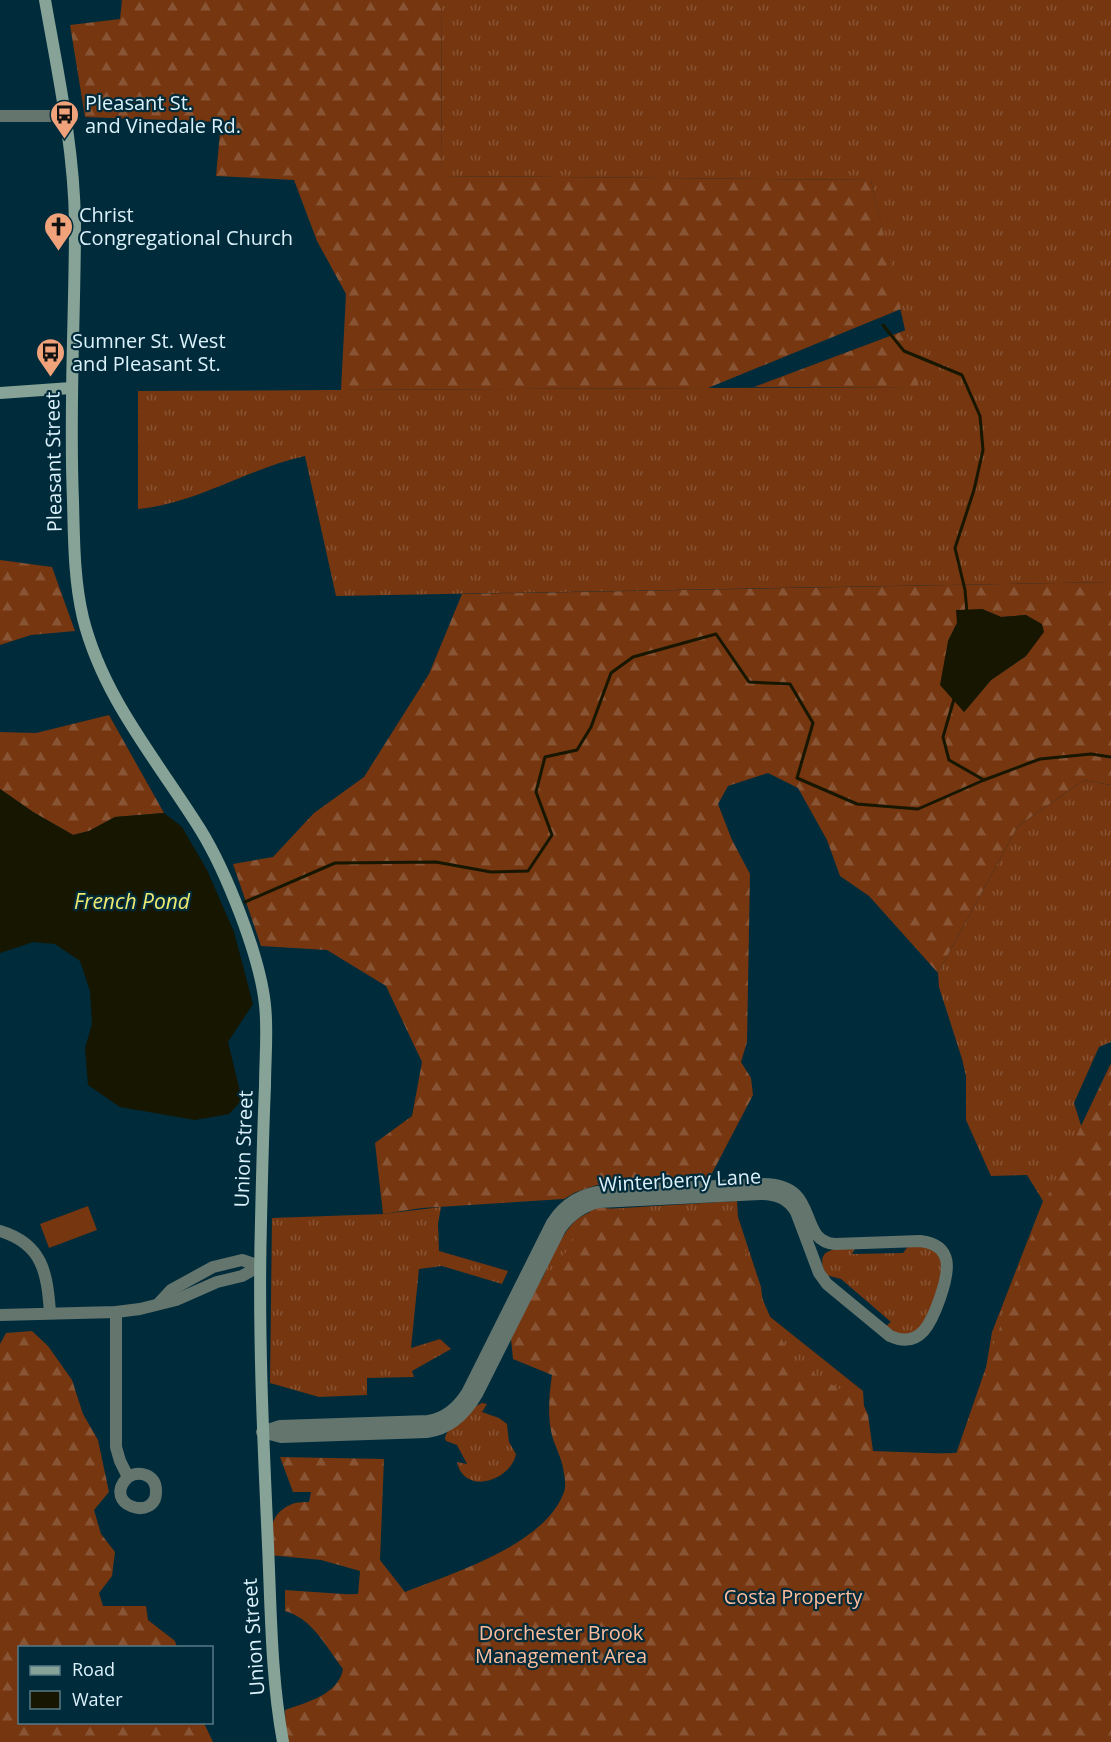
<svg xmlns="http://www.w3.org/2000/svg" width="1111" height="1742" font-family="'Open Sans',sans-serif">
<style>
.grass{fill:url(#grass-tufts)}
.forest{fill:url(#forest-firs);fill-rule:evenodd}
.pitch{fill:#753610}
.water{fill:#171600}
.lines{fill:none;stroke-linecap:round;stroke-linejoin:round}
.stream{stroke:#171600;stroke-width:3}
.street{stroke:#64756e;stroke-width:12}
.secondary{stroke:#87a397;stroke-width:12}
.labels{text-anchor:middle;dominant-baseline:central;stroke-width:4.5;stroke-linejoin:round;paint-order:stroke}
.poi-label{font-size:20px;fill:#dbf1fb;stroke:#002b3a;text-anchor:start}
.street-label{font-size:20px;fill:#dbf1fb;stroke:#002b3a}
.park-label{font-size:20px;fill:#fdbc9c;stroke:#002b3a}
.water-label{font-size:21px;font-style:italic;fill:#edea6f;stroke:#002b3a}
</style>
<defs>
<pattern id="grass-tufts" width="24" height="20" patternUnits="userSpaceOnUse" patternTransform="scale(1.5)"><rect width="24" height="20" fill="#753610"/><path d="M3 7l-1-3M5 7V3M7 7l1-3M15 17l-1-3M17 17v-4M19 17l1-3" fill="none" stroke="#885434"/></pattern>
<pattern id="forest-firs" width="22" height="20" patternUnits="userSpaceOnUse" patternTransform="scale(1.5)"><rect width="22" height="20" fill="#753610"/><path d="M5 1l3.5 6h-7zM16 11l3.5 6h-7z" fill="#885434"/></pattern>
</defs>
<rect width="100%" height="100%" fill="#002b3a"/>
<g class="grass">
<path d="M 441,0 L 1111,0 L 1111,582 L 336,596 L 305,456 C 249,468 195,504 138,509 L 138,391 L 918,387 L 871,180 L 442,176 Z"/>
<path d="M 1084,780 L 1111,785 L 1111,1042 L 1099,1047 L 1074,1103 L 1109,1214 L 1111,1648 L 294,1742 L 360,1730 L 346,1595 L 375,1592 L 423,1604 L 564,1520 L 579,1480 L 533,1299 C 544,1277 560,1231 579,1218 C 588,1212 596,1210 606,1209 L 737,1201 L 738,1217 L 761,1287 L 764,1312 L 863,1391 L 866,1436 L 875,1457 L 972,1452 L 992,1332 L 1043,1201 L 1027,1175 L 991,1176 L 966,1120 L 966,1076 L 962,1059 L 939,987 L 938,973 L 1018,826 Z"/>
<path d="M 441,1207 L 438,1224 L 439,1251 L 508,1271 L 502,1284 L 442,1266 L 419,1269 L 411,1348 L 440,1339 L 451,1349 L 412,1371 L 414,1377 L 367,1378 L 367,1395 L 319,1397 L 270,1383 L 272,1218 L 383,1214 Z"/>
<path d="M 910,1244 L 928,1245 L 943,1260 L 938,1296 L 917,1333 L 901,1336 L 886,1326 L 891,1322 L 841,1279 L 826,1275 C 813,1247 836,1249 855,1248 L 852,1254 L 903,1253 Z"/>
<path d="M 482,1403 L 487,1404 L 482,1412 L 499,1418 L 507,1424 L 509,1442 L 516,1454 C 511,1481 464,1496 457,1462 L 467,1464 L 457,1445 L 446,1441 L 445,1438 C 446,1428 472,1407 482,1403 Z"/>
</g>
<g class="forest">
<path d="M 122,0 L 441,0 L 442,176 L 871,180 L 901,309 L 708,388 L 341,390 L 346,294 L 317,241 L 294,180 L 216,176 L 221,122 L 85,117 L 70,25 L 120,19 Z"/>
<path d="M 906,330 L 919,387 L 754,387 Z"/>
<path d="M 0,560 L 52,567 L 75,631 L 31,635 L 0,645 Z"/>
<path d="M 1111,582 L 1111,785 L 1084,780 L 1018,826 L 938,973 L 869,896 L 840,876 L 827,840 L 798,788 L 768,773 L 728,786 L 718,804 L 732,840 L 750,874 L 747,1042 L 741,1062 L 751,1078 L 753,1095 L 709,1179 L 597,1185 L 576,1192 L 564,1199 L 422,1208 L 383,1214 L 375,1143 L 412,1116 L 422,1062 L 386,986 L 327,950 L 261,946 L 233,864 L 273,857 L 314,813 L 364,777 L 429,674 L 462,594 ZM 982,609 L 1001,617 L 1027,615 L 1026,656 L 991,680 L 964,712 L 948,641 L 957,623 Z"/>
<path d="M 109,715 L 164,813 L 115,817 L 89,831 L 73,835 L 33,812 L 0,789 L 0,732 L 36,733 Z"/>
<path d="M 1111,1063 L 1111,1742 L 286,1742 L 285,1710 C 307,1702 338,1695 343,1669 C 327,1648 312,1618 285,1611 L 285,1590 L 358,1595 L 360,1571 L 321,1560 L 269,1555 C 269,1536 269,1514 290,1505 C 295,1502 303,1502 309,1502 L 311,1492 L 293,1492 L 280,1457 L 384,1459 L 380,1560 L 405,1592 C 453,1573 545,1545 564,1492 C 566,1486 565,1479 564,1474 C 563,1462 557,1450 553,1439 C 547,1419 549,1395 552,1375 L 513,1359 L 511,1339 L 536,1285 L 563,1258 L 580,1223 L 594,1207 L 735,1221 C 750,1261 767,1325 794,1358 C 804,1370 845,1393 861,1399 L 868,1415 L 873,1451 L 956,1454 L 1039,1214 Z"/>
<path d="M 32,1331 L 48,1346 L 72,1380 L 83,1414 L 98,1440 L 109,1492 L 94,1510 L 101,1534 L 115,1552 L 112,1576 L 99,1593 L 103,1606 L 146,1606 L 148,1620 L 175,1641 L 177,1647 L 20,1648 L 20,1722 L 204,1723 L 213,1742 L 0,1742 L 0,1344 L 6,1333 Z"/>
</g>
<path class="pitch" d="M 88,1206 L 97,1230 L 49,1248 L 40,1224 Z"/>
<g class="water">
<path d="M 982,609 L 1001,617 L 1026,615 L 1042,624 L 1044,632 L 1026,656 L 991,680 L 964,712 L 940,685 L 948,641 L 957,623 L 956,610 Z"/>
<path d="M 0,789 L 33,812 L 73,835 L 89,831 L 115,817 L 164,813 L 182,827 L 207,870 L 234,932 L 253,1004 L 228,1042 L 242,1100 L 229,1114 L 195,1120 L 120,1107 L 88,1085 L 85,1048 L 92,1024 L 90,991 L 80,961 L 55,944 L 33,942 L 0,953 Z"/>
</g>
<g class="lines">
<g class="stream">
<path d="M 883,325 L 904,351 L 962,375 L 980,416 L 983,450 L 974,490 L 955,548 L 965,590 L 967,613"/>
<path d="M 954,699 L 943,737 L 949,760 L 984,780"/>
<path d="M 245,902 L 335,863 L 436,862 L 491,872 L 528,871 L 552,835 L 536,792 L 545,757 L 577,750 L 591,727 L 611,673 L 633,657 L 716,634 L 749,682 L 790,684 L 813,723 L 797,778 L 857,804 L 918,809 L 984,780 L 1040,759 L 1091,754 L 1111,757"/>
</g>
<g class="street">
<path d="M 0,116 L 66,116"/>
<path d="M 763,1184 C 822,1184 796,1241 835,1244 L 920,1241 C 955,1245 949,1272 940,1298 C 932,1321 921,1350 890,1336 L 827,1284 L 819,1273 L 796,1212 C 788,1198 776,1194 760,1194 L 599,1202 C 583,1206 570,1215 560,1229 L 477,1394 C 466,1413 450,1429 427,1432 L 281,1437 L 262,1432 L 280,1426 L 428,1421 C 446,1418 459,1406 468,1391 L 552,1223 C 564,1204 582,1193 605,1191 Z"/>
<path d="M 0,1231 C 43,1244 47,1273 50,1312"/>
<path d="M 159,1303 L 171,1290 L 213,1267 L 242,1260 L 260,1266"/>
<path d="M 116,1312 L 116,1447 L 120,1461 L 128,1477 C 100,1505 157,1523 156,1491 C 156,1475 140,1470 128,1477"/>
<path d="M 0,1315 L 116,1312 L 140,1309 L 176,1300 L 217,1282 L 242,1276 L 260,1266"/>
</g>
<g class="secondary">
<path d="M 45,0 C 58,74 74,148 75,223 C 75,316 69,408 73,501 C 74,540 74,580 83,618 C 103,698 157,760 200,829 C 226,871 260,956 265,1005 C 268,1032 265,1059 265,1086 C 263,1131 262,1176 261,1221 C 258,1329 263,1437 268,1545 C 271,1611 271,1677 283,1742"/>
<path d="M 0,393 L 71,388"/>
</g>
</g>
<defs>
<symbol id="bus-pin" viewBox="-11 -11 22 30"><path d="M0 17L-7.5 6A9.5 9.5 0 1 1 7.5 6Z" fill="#f0a27a" stroke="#002b3a"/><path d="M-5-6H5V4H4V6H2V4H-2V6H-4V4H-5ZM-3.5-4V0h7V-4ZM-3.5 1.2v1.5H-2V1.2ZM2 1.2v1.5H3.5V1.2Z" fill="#111"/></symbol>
<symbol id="church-pin" viewBox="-11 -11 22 30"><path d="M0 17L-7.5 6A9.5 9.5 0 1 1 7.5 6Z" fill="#f0a27a" stroke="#002b3a"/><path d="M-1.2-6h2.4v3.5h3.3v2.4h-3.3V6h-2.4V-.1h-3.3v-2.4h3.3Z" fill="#111"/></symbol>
</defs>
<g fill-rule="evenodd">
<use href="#bus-pin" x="48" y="98" width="33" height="45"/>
<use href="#church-pin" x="42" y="210" width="33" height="45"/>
<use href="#bus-pin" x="34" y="336" width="33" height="45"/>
</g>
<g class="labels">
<g class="poi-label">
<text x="85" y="102">Pleasant St.<tspan x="85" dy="23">and Vinedale Rd.</tspan></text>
<text x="79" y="214">Christ<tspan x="79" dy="23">Congregational Church</tspan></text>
<text x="72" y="340">Sumner St. West<tspan x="72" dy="23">and Pleasant St.</tspan></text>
</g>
<g class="street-label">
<text transform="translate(53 462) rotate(-91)">Pleasant Street</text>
<text transform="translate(243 1149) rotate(-88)">Union Street</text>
<text transform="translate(680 1180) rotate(-3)">Winterberry Lane</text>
<text transform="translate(253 1637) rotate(-94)">Union Street</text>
</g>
<g class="park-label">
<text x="793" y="1596">Costa Property</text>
<text x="561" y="1632">Dorchester Brook<tspan x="561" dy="23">Management Area</tspan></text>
</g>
<g class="water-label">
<text x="132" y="901">French Pond</text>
</g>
</g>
<rect x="18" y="1646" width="195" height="78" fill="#002b3a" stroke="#587a87" stroke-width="1.5"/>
<rect x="30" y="1666" width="30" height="9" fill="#87a397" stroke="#587a87" stroke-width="1.5"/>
<text x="72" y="1676" font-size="18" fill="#dbf1fb">Road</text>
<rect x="30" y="1691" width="30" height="18" fill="#171600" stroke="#587a87" stroke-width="1.5"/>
<text x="72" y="1706" font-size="18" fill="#dbf1fb">Water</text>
</svg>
